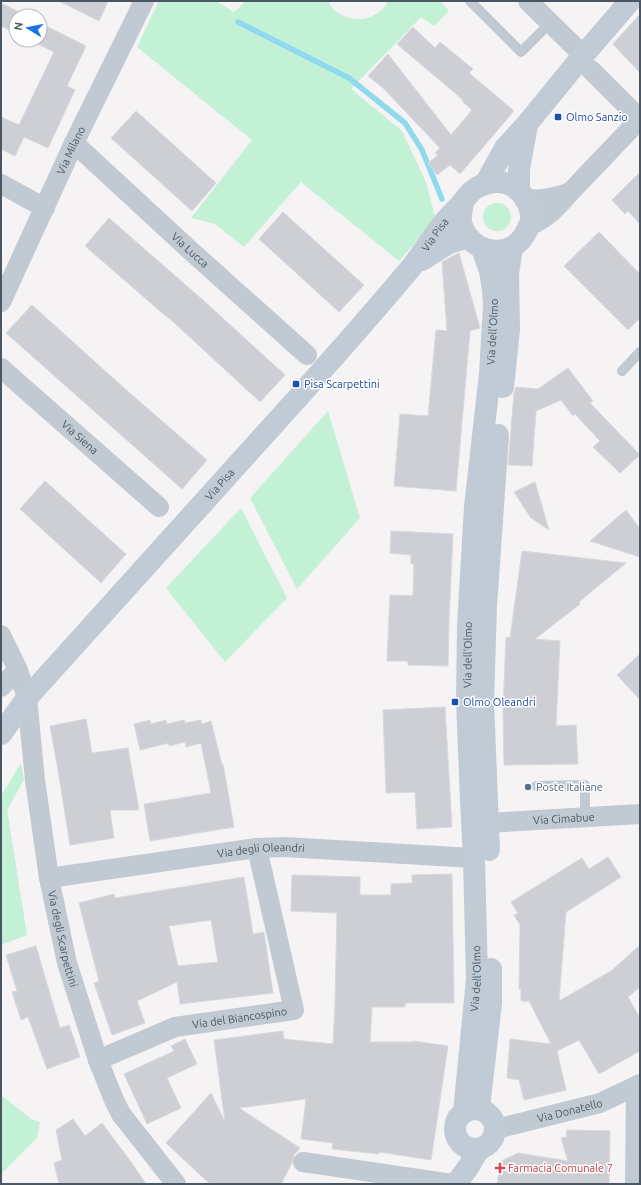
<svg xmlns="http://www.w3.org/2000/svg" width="641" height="1185" font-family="Ubuntu,sans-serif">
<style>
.green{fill:#c3f1d5}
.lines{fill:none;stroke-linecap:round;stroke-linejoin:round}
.stream{stroke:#90daee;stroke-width:5.5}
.building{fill:#cdcfd5;stroke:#d7d9de;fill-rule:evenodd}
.lane{stroke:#c1cad2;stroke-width:10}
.street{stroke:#c1cad2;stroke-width:20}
.secondary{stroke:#c1cbd6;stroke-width:22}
.transit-dot{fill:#1a4fb4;stroke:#fff;stroke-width:1.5}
.service-dot{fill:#5c6f8a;stroke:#fff;stroke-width:1.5}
.health-dot{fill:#e0444e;stroke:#fff;stroke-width:1.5}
.labels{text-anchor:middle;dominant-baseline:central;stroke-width:3;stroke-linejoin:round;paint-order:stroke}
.transit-label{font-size:11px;fill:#164399;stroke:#fff;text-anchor:start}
.street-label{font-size:11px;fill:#4a5661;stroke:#fff}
.service-label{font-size:11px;fill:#4e5e75;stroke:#fff;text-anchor:start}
.health-label{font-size:11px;fill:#be3a42;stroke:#fff;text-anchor:start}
</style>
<rect width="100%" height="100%" fill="#f5f3f3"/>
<g class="green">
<path d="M 159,1 L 216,1 L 234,12 L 246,1 L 328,1 C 339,25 377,25 388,1 L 440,1 L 449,11 L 434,26 L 421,17 L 351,89 L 402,131 L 426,182 L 436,220 L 399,261 L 301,182 L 244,247 L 215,224 L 191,218 L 252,140 L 137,47 Z"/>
<circle cx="497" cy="217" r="14"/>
<path d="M 328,411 L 360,518 L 297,589 L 250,498 Z"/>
<path d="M 241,508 L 287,598 L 225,662 L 166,588 Z"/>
<path d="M 21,763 L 24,780 L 7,810 L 27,935 L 1,945 L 1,796 Z"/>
<path d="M 1,1095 L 31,1119 L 40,1122 L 37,1138 L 1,1174 Z"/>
</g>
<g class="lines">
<path class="stream" d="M 238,22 L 349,78 L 405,123 L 422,150 L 442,199"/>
</g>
<g class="building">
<path d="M 59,1 L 108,1 L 99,21 Z"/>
<path d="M 1,3 L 27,16 L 16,16 L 16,33 L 1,26 Z"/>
<path d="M 640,14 L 640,73 L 613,44 Z"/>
<path d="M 40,23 L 86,46 L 67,86 L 75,90 L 48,148 L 24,137 L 15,156 L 1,149 L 1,117 L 19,125 L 54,52 L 30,40 L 40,40 Z"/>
<path d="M 413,27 L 435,48 L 440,42 L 473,69 L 469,73 L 514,111 L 460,174 L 450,165 L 437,175 L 428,163 L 438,155 L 435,153 L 440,148 L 383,88 L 368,76 L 388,54 L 451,135 L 472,110 L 462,101 L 463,100 L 397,44 Z"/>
<path d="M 136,111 L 216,183 L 192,211 L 111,138 Z"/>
<path d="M 640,172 L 640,224 L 628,211 L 625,214 L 612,200 Z"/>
<path d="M 283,212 L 364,285 L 339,312 L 259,239 Z"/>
<path d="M 109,218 L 204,301 L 285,375 L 260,402 L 169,318 L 168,318 L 85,246 Z"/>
<path d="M 599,232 L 640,274 L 640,318 L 628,330 L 564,266 Z"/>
<path d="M 459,253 L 480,328 L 470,331 L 456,491 L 394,486 L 400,414 L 428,416 L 436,330 L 447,331 L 442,262 Z"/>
<path d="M 32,305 L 124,388 L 207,460 L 182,489 L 6,333 Z"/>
<path d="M 568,368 L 593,401 L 590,403 L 640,455 L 620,473 L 593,447 L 600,441 L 575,414 L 573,416 L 561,400 L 536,411 L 532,466 L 508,465 L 514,393 L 516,387 L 538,389 Z"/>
<path d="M 45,481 L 126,554 L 101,583 L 20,509 Z"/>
<path d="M 535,482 L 549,530 L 531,518 L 514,492 Z"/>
<path d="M 626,510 L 640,529 L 640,557 L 590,541 Z"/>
<path d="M 391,531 L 453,534 L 449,621 L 448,666 L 408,665 L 408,661 L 387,661 L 390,595 L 413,596 L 414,564 L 411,564 L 411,555 L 390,553 Z"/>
<path d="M 522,551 L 626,563 L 579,602 L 580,604 L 535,639 L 560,641 L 556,726 L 576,725 L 578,764 L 504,765 L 503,710 L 506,637 L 510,638 Z"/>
<path d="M 640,654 L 640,700 L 617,675 Z"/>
<path d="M 445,707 L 452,827 L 417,829 L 415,792 L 386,793 L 383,710 Z"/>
<path d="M 86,719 L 92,753 L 128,748 L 139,810 L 110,810 L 114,838 L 70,845 L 58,770 L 50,726 Z"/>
<path d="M 150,720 L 151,724 L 166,720 L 167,724 L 184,720 L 185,723 L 201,720 L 202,724 L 211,721 L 222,765 L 223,764 L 234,827 L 150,841 L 144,804 L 211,793 L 201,743 L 186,747 L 185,742 L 169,746 L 169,743 L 140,750 L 134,724 Z"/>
<path d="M 608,857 L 621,877 L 566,912 L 559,1001 L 611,971 L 640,945 L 640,987 L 628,997 L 640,1018 L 640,1051 L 599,1074 L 579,1040 L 557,1051 L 566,1090 L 524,1100 L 519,1080 L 507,1078 L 510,1039 L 551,1044 L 529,1001 L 521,1001 L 521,989 L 519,989 L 520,925 L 514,915 L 518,913 L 511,902 L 582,858 L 589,869 Z"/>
<path d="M 452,874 L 454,1003 L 405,1003 L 405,1007 L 372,1007 L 370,1042 L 412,1042 L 413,1041 L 448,1046 L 431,1160 L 379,1152 L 379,1154 L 369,1153 L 332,1149 L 333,1143 L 301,1139 L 306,1099 L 239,1108 L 300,1148 L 294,1155 L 292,1163 L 281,1184 L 210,1184 L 166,1143 L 211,1093 L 225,1122 L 214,1040 L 283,1031 L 284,1039 L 333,1044 L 335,1004 L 337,913 L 291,911 L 292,875 L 360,877 L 360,895 L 391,895 L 391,884 L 412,883 L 412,875 Z"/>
<path d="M 244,877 L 253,934 L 264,932 L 273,993 L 180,1004 L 177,982 L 137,1001 L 145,1023 L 112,1035 L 94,983 L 99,981 L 79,903 L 114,894 L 115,898 ZM 211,920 L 218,962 L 178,966 L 169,926 Z"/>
<path d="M 36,946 L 60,1028 L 69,1025 L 80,1057 L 47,1069 L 28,1017 L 21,1020 L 12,992 L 17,991 L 6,955 Z"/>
<path d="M 185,1039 L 197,1064 L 167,1078 L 181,1108 L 147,1124 L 124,1074 L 174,1051 L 171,1046 Z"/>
<path d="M 73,1119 L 85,1136 L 102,1123 L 131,1162 L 146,1184 L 59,1184 L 54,1163 L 62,1160 L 56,1130 Z"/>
<path d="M 567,1130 L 610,1131 L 609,1184 L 497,1184 L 501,1161 L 518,1153 L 568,1161 L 561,1138 L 566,1137 Z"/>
</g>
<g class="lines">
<g class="lane">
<path d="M 470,1 L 521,52 L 550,23"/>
<path d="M 622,371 L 640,352"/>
<path d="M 536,786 L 585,785 L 585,818"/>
</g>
<g class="street">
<path d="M 528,1 L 583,55"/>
<path d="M 591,70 L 640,119"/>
<path id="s1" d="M 74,143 L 192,252 L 307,355"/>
<path d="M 1,184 L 45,208"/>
<path d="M 526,199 C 542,201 555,197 569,193"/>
<path d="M 529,226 C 554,215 561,201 580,182 C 600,161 620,140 640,119"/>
<path id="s2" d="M 1,302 L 74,143 L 144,1"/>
<path id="s3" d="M 1,368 L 159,507"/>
<path id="s4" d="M 1,635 L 18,670 L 27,698 L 35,780 L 49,878 L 67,963 L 98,1060 L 114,1100 L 121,1114 L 176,1184"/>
<path d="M 1,687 L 18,670"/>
<path id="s5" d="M 487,823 L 640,814"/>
<path id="s6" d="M 49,878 L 257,848 L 284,847 L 474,858"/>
<path id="s7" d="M 98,1060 L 175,1027 L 294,1010 L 257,848"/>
<path id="s8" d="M 496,1129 L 600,1103 L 640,1084"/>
<path d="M 303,1162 L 452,1184"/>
<path d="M 635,1184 L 636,1086"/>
</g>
<g class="secondary">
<path d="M 485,184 L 505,148 L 527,124 L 580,59 L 630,1"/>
<path d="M 519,191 L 519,169 L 527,125"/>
<path d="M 422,260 L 449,243 L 468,237"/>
<path d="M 503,387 L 509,329 L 508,274 L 512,247"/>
<path id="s9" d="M 1,734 L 27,698 L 304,391 C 339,351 375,311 409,270 C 422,255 432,237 445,221 C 450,215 456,210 461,204 C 466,198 471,190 478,187 C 491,180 507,180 518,190 C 525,196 532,209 531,219 C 531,223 528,227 527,230 C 513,262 470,255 461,223 C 460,216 462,209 463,202"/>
<path d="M 489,850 L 483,702 L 486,606 L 498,435"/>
<path d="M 479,1108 L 491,1003 L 491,969"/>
<circle cx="475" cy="1129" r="20"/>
<path id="s10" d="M 464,1112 L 477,979 L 474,858 L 471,800 L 467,701 L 468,626 L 475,507 L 490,374 L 494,305 L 493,290 L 490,271 L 482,248"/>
<path d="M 456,1184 L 469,1166 L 479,1149"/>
</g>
</g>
<g class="transit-dot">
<rect x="554" y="113" width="8" height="8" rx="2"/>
<rect x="292" y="380" width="8" height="8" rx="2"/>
<rect x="451" y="698" width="8" height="8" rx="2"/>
</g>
<circle class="service-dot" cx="528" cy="787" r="4"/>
<path class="health-dot" d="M498 1162h4v4h4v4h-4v4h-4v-4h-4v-4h4z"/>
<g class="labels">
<g class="transit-label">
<text x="566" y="117">Olmo Sanzio</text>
<text x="304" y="384">Pisa Scarpettini</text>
<text x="463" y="702">Olmo Oleandri</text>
</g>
<g class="street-label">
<text stroke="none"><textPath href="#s2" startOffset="167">Via Milano</textPath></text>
<text stroke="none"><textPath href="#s9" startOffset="662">Via Pisa</textPath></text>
<text stroke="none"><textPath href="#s1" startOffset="158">Via Lucca</textPath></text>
<text stroke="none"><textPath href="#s10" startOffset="782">Via dell'Olmo</textPath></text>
<text stroke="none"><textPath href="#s3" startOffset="105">Via Siena</textPath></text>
<text stroke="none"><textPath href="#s9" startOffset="332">Via Pisa</textPath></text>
<text stroke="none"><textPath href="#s10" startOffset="458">Via dell'Olmo</textPath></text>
<text stroke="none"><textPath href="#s5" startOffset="77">Via Cimabue</textPath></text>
<text stroke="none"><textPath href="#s6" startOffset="214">Via degli Oleandri</textPath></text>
<text stroke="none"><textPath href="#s4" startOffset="312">Via degli Scarpettini</textPath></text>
<text stroke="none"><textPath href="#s10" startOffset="134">Via dell'Olmo</textPath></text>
<text stroke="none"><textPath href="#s7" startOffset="149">Via del Biancospino</textPath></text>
<text stroke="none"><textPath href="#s8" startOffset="76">Via Donatello</textPath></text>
</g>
<g class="service-label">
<text x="536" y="787">Poste Italiane</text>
</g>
<g class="health-label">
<text x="508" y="1168">Farmacia Comunale 7</text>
</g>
</g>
<rect width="641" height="1185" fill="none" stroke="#4a5661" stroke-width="4"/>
<g transform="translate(28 28) rotate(280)"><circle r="19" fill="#ffffff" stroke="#b7bbc0"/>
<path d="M0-3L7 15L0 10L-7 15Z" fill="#1a73e8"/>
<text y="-6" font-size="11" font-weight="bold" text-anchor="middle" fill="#4a5661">N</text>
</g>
</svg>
